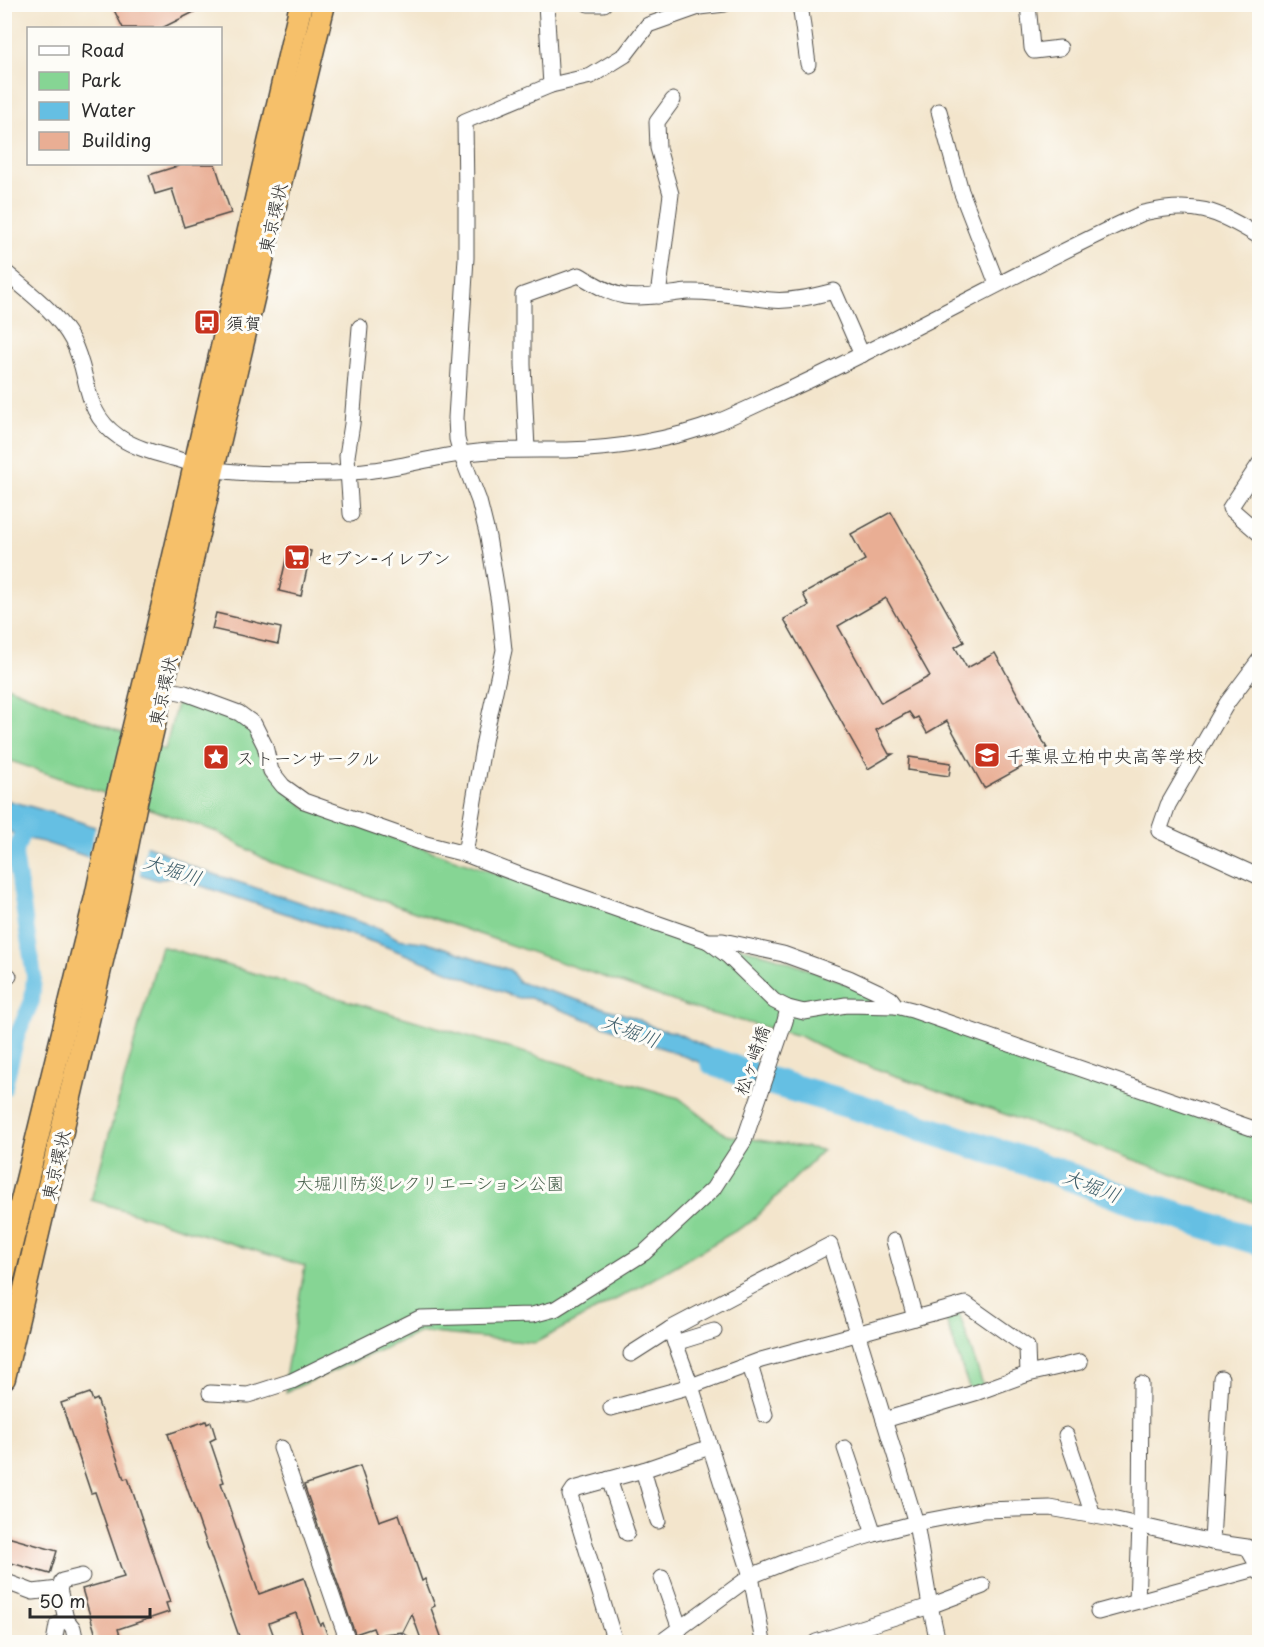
<svg xmlns="http://www.w3.org/2000/svg" width="1264" height="1647" font-family="'Playpen Sans','Klee One',sans-serif">
<style>
.green{fill:#86d594;stroke:#588060;stroke-width:1.5}
.water{fill:#65bfe3;stroke:#487587;stroke-width:1.5}
.pier{fill:#f3e5cc}
.lines{fill:none;stroke-linecap:round;stroke-linejoin:round}
.canal{stroke:#65bfe3;stroke-width:16}
.river{stroke:#65bfe3;stroke-width:28}
.building{fill:#e9ae94;fill-rule:evenodd}
.minor-casing{stroke:#494743;stroke-width:17}
.highway-casing{stroke:#494743;stroke-width:25}
.minor{stroke:#fff;stroke-width:15}
.highway{stroke:#f6c06b;stroke-width:22}
.labels{text-anchor:middle;dominant-baseline:central;stroke-width:6;stroke-linejoin:round;paint-order:stroke}
.street-label{font-size:18px;fill:#2b2b2b;stroke:#fdfcf7}
.poi-label{font-size:18px;fill:#2b2b2b;stroke:#fdfcf7;text-anchor:start}
.park-label{font-size:18px;fill:#465e4a;stroke:#fdfcf7}
.water-label{font-size:20px;font-style:italic;fill:#3f5f6b;stroke:#fdfcf7}
</style>
<rect width="100%" height="100%" fill="#fdfcf7"/>
<filter id="ink" filterUnits="userSpaceOnUse"><feTurbulence type="fractalNoise" baseFrequency=".0167" numOctaves="2"/><feDisplacementMap in="SourceGraphic" scale="12" xChannelSelector="R" yChannelSelector="G"/><feConvolveMatrix kernelMatrix="1 2 1 2 8 2 1 2 1" color-interpolation-filters="sRGB"/></filter>
<filter id="wash" filterUnits="userSpaceOnUse"><feTurbulence type="fractalNoise" baseFrequency=".008" numOctaves="4" result="noise"/><feDisplacementMap in="SourceGraphic" scale="24" xChannelSelector="R" yChannelSelector="G"/><feGaussianBlur stdDeviation="1.35" result="paint"/><feColorMatrix in="noise" values="0 0 0 0 0 0 0 0 0 0 0 0 0 0 0 0 0 1.4 0 .05"/><feComposite in="paint" operator="in"/></filter>
<g filter="url(#wash)">
<rect width="100%" height="100%" fill="#f3e5cc"/>
<g class="green">
<path d="M 4,685 L 165,750 L 178,699 L 237,718 L 253,734 L 262,763 L 306,808 L 559,895 L 775,957 L 1259,1137 L 1259,1204 L 837,1055 L 800,1036 L 702,1011 L 270,862 L 217,832 L 5,759 Z"/>
<path d="M 161,946 L 679,1098 L 726,1135 L 823,1150 L 751,1222 L 639,1287 L 535,1343 L 421,1332 L 286,1392 L 285,1377 L 305,1266 L 91,1200 Z"/>
<path d="M 957,1307 L 984,1388 L 971,1394 L 943,1311 Z"/>
</g>
<path class="water" d="M 5,800 C 44,809 82,822 120,836 C 146,845 168,853 192,867 L 381,929 L 398,939 L 430,943 L 510,970 L 519,982 L 633,1017 L 657,1029 L 674,1032 L 752,1068 L 749,1081 L 530,998 L 517,998 L 379,944 L 174,877 L 157,880 L 43,842 L 18,837 L 5,828 Z"/>
<path class="pier" d="M 96,824 L 147,843 L 139,877 L 88,860 Z"/>
<g class="lines">
<path class="canal" d="M 4,1089 L 18,1033 L 32,1001 L 34,976 L 15,855 L 26,821"/>
<path class="river" d="M 714,1062 L 752,1076 L 858,1107 L 1052,1170 L 1140,1204 L 1260,1242"/>
</g>
<g id="blocks">
<g class="building">
<path d="M 111,4 L 210,4 L 162,28 L 123,28 Z"/>
<path d="M 184,164 L 215,164 L 231,213 L 184,227 L 172,189 L 155,194 L 149,175 Z"/>
<path d="M 891,512 L 964,642 L 955,647 L 967,668 L 995,653 L 1049,752 L 984,788 L 947,721 L 927,733 L 918,717 L 914,719 L 909,712 L 876,730 L 889,754 L 893,754 L 868,769 L 784,619 L 809,606 L 803,594 L 865,560 L 851,534 ZM 886,598 L 930,676 L 881,703 L 838,626 Z"/>
<path d="M 289,546 L 311,551 L 301,596 L 279,591 Z"/>
<path d="M 216,613 L 281,628 L 278,644 L 212,629 Z"/>
<path d="M 909,757 L 951,763 L 949,776 L 908,770 Z"/>
<path d="M 90,1393 L 93,1401 L 97,1399 L 124,1479 L 128,1478 L 170,1602 L 166,1603 L 169,1612 L 118,1629 L 122,1642 L 98,1642 L 82,1589 L 124,1577 L 95,1492 L 91,1493 L 61,1403 Z"/>
<path d="M 206,1421 L 207,1424 L 211,1422 L 216,1438 L 210,1441 L 224,1482 L 221,1483 L 259,1594 L 304,1578 L 320,1625 L 323,1623 L 330,1642 L 305,1642 L 296,1613 L 269,1623 L 276,1642 L 241,1642 L 168,1434 Z"/>
<path d="M 360,1466 L 379,1521 L 399,1514 L 422,1581 L 425,1579 L 435,1606 L 431,1608 L 443,1642 L 422,1642 L 412,1614 L 403,1632 L 383,1634 L 377,1638 L 373,1628 L 355,1634 L 304,1485 Z"/>
<path d="M 4,1536 L 57,1551 L 50,1574 L 4,1561 Z"/>
</g>
</g>
</g>
<g filter="url(#ink)">
<use href="#blocks" fill-opacity="0" stroke="#494743" stroke-width="1.5"/>
<g class="lines">
<defs>
<g id="minor">
<path d="M 546,4 L 551,85"/>
<path d="M 588,4 L 604,4"/>
<path d="M 800,4 L 808,64"/>
<path d="M 1028,4 L 1032,48 L 1034,51 L 1060,48"/>
<path d="M 939,111 L 961,191 L 997,284"/>
<path d="M 4,271 C 28,292 57,312 72,340 C 91,375 81,411 119,437 C 135,448 155,453 173,458 C 188,462 202,468 217,470 C 255,475 295,474 334,473 C 347,472 360,472 373,470 C 403,467 432,457 462,454 C 496,449 531,450 566,450 C 614,449 673,440 718,422 C 744,411 770,398 795,387 C 913,332 1025,267 1143,213 C 1194,201 1217,210 1260,237"/>
<path d="M 658,296 L 671,194 L 658,148 L 657,122 L 673,100"/>
<path d="M 527,449 L 523,365 L 523,295 L 579,275 C 593,283 608,293 624,296 C 646,299 667,294 688,292 C 716,291 743,297 771,300 C 792,302 814,296 834,291 L 862,355"/>
<path d="M 1260,463 L 1230,508 L 1260,534"/>
<path d="M 351,514 L 347,456 L 352,424 L 360,327"/>
<path d="M 1260,659 L 1227,703 L 1168,805 L 1159,831 L 1260,877"/>
<path d="M 163,689 L 185,693 L 239,713 L 254,724 L 265,746 L 271,771 L 283,786 L 304,801 L 426,844 L 465,854 L 522,876 L 708,941 L 723,941 L 783,954 L 849,978 L 881,993 L 891,999 L 896,1006 L 912,1010 L 1260,1131"/>
<path d="M 465,854 L 484,741 L 504,650 L 499,603 L 488,537 L 479,501 L 461,454 L 457,439 L 456,418 L 466,258 L 466,195 L 465,121 L 551,85 L 591,76 L 625,55 L 648,25 L 699,7 L 725,4"/>
<path d="M 708,941 L 728,956 L 774,1001 L 788,1008 L 804,1012 L 846,1005 L 896,1006"/>
<path d="M 4,973 L 9,976"/>
<path d="M 894,1241 L 915,1318"/>
<path d="M 675,1343 L 714,1331"/>
<path d="M 631,1354 L 670,1329"/>
<path d="M 750,1365 L 765,1415"/>
<path d="M 210,1393 L 248,1395 L 292,1381 L 420,1318 L 532,1315 L 555,1309 L 644,1253 L 713,1189 L 744,1141 L 785,1021 L 788,1008"/>
<path d="M 611,1408 L 691,1386 L 761,1360 L 966,1304 L 1027,1347 L 1028,1374 L 1080,1362"/>
<path d="M 884,1420 L 978,1392 L 1028,1374"/>
<path d="M 1066,1435 L 1093,1515"/>
<path d="M 281,1448 L 348,1642"/>
<path d="M 845,1448 L 874,1534"/>
<path d="M 643,1470 L 658,1521"/>
<path d="M 609,1479 L 627,1533"/>
<path d="M 1212,1542 L 1221,1378"/>
<path d="M 662,1578 L 680,1629"/>
<path d="M 4,1581 L 33,1592 L 59,1589 L 66,1619 L 73,1628 L 76,1642"/>
<path d="M 59,1589 L 62,1581 L 82,1576"/>
<path d="M 1137,1601 L 1140,1525 L 1141,1384"/>
<path d="M 1098,1612 L 1259,1568"/>
<path d="M 54,1642 L 57,1625 L 66,1619"/>
<path d="M 394,1642 L 400,1641 L 403,1642"/>
<path d="M 615,1642 L 570,1495 L 574,1489 L 643,1470 L 710,1447"/>
<path d="M 661,1642 L 751,1576 L 793,1559 L 874,1534 L 916,1523 L 984,1510 L 1050,1508 L 1112,1519 L 1212,1542 L 1247,1547 L 1259,1568 L 1260,1573"/>
<path d="M 763,1642 L 751,1576 L 691,1386 L 670,1329 L 830,1245 L 916,1523 L 930,1606 L 938,1642"/>
<path d="M 816,1642 L 930,1606 L 983,1586"/>
</g>
<g id="highway">
<path d="M 4,1274 L 96,897 L 117,797 L 154,643 L 301,4"/>
<path d="M 4,1378 L 116,901 L 136,802 L 213,469 L 279,188 L 324,4"/>
</g>
</defs>
<use href="#minor" class="minor-casing"/>
<use href="#highway" class="highway-casing"/>
<use href="#minor" class="minor"/>
<use href="#highway" class="highway"/>
</g>
</g>
<defs>
<symbol id="bus-square" viewBox="-11 -11 22 22"><rect x="-9" y="-9" width="18" height="18" rx="4" fill="#c8321e" stroke="#fdfcf7"/><path d="M-5-6H5V4H4V6H2V4H-2V6H-4V4H-5ZM-3.5-4V0h7V-4ZM-3.5 1.2v1.5H-2V1.2ZM2 1.2v1.5H3.5V1.2Z" fill="#fff"/></symbol>
<symbol id="supermarket-square" viewBox="-11 -11 22 22"><rect x="-9" y="-9" width="18" height="18" rx="4" fill="#c8321e" stroke="#fdfcf7"/><path d="M-6-5.5h2.5l.6 2H6L4.5 2H-2.5L-4.4-4H-6ZM-1.5 3.2a1.3 1.3 0 1 0 .1 0ZM3 3.2a1.3 1.3 0 1 0 .1 0Z" fill="#fff"/></symbol>
<symbol id="school-square" viewBox="-11 -11 22 22"><rect x="-9" y="-9" width="18" height="18" rx="4" fill="#c8321e" stroke="#fdfcf7"/><path d="M0-5L7-2L0 1L-7-2ZM-4 1L0 2.5L4 1V4Q0 6-4 4Z" fill="#fff"/></symbol>
<symbol id="sight-square" viewBox="-11 -11 22 22"><rect x="-9" y="-9" width="18" height="18" rx="4" fill="#c8321e" stroke="#fdfcf7"/><path d="M0-6L1.8-2.2L6-1.7L2.9 1.2L3.7 5.4L0 3.3L-3.7 5.4L-2.9 1.2L-6-1.7L-1.8-2.2Z" fill="#fff"/></symbol>
</defs>
<g fill-rule="evenodd">
<use href="#bus-square" x="192" y="307" width="30" height="30"/>
<use href="#supermarket-square" x="282" y="542" width="30" height="30"/>
<use href="#school-square" x="972" y="740" width="30" height="30"/>
<use href="#sight-square" x="201" y="742" width="30" height="30"/>
</g>
<g class="labels">
<g class="street-label">
<text transform="translate(272 218) rotate(-77)">東京環状</text>
<text transform="translate(162 691) rotate(-77)">東京環状</text>
<text transform="translate(751 1060) rotate(-71)">松ヶ崎橋</text>
<text transform="translate(55 1165) rotate(-77)">東京環状</text>
</g>
<g class="poi-label">
<text x="226" y="322">須賀</text>
<text x="316" y="557">セブン-イレブン</text>
<text x="1006" y="755">千葉県立柏中央高等学校</text>
<text x="236" y="757">ストーンサークル</text>
</g>
<g class="park-label">
<text x="430" y="1182">大堀川防災レクリエーション公園</text>
</g>
<g class="water-label">
<text transform="translate(173 869) rotate(18)">大堀川</text>
<text transform="translate(631 1030) rotate(21)">大堀川</text>
<text transform="translate(1092 1185) rotate(21)">大堀川</text>
</g>
</g>
<rect width="1264" height="1647" fill="none" stroke="#fdfcf7" stroke-width="24"/>
<rect x="27" y="27" width="195" height="138" fill="#fdfcf7" stroke="#a9a8a5" stroke-width="1.5"/>
<rect x="39" y="46" width="30" height="9" fill="#ffffff" stroke="#a9a8a5" stroke-width="1.5"/>
<text x="81" y="57" font-size="18" fill="#2b2b2b">Road</text>
<rect x="39" y="72" width="30" height="18" fill="#86d594" stroke="#a9a8a5" stroke-width="1.5"/>
<text x="81" y="87" font-size="18" fill="#2b2b2b">Park</text>
<rect x="39" y="102" width="30" height="18" fill="#65bfe3" stroke="#a9a8a5" stroke-width="1.5"/>
<text x="81" y="117" font-size="18" fill="#2b2b2b">Water</text>
<rect x="39" y="132" width="30" height="18" fill="#e9ae94" stroke="#a9a8a5" stroke-width="1.5"/>
<text x="81" y="147" font-size="18" fill="#2b2b2b">Building</text>
<path d="M30 1608v9h120v-9" fill="none" stroke="#2b2b2b" stroke-width="3"/>
<text x="39" y="1608" font-size="18" fill="#2b2b2b" stroke="#fdfcf7" stroke-width="4.5" paint-order="stroke">50 m</text>
</svg>
